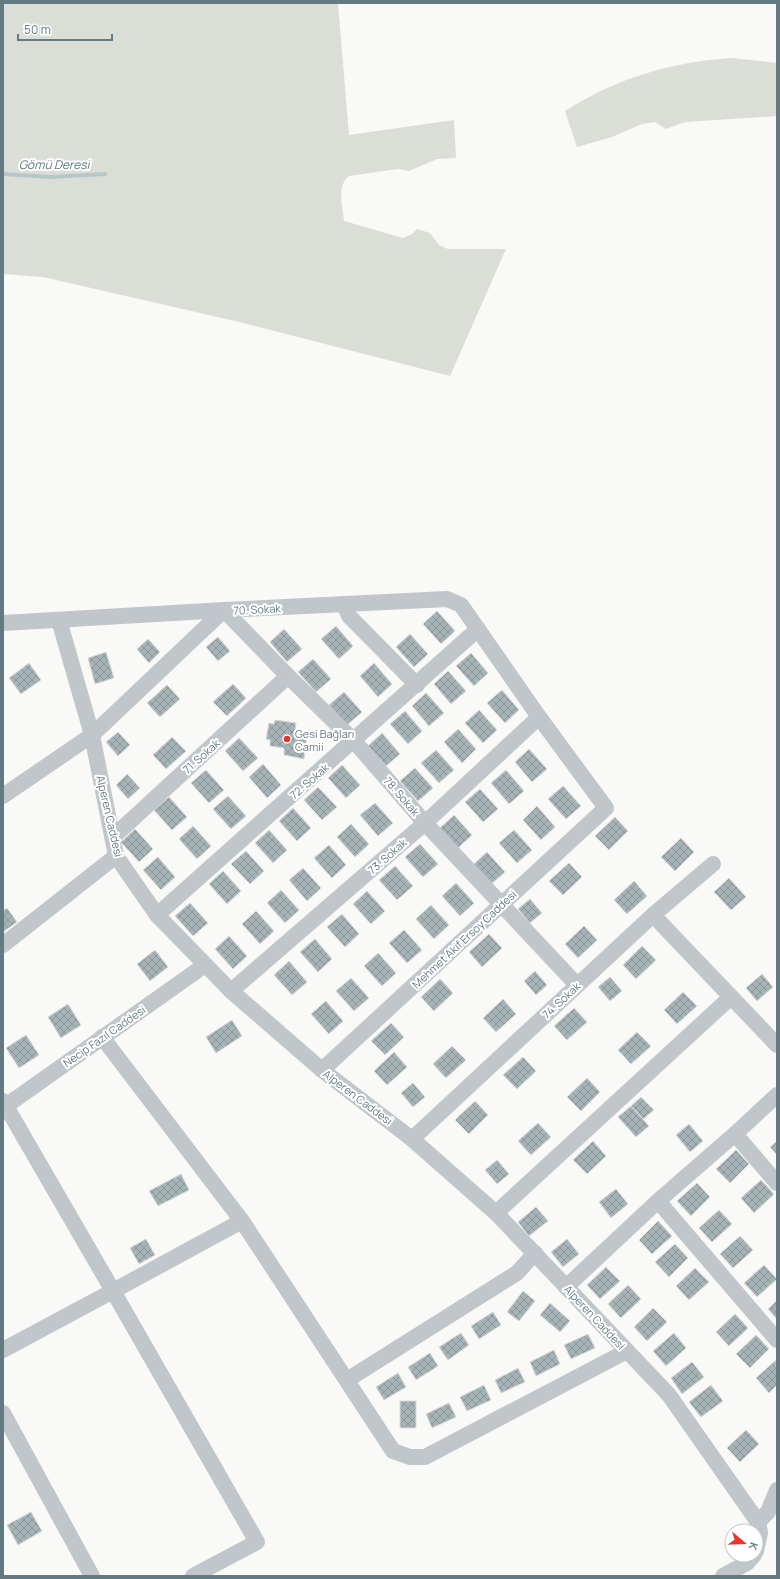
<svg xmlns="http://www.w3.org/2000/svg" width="780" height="1579" font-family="Manrope,sans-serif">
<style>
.grass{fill:#daded6}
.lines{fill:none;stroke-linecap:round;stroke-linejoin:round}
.stream{stroke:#b6c7c8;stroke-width:4}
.building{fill:url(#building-cross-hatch);stroke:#dbdbd9}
.minor{stroke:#c0c6c9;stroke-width:16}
.poi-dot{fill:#e93527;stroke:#fff;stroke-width:1.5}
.labels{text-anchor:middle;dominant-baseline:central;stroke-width:4;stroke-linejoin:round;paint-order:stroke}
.street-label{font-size:11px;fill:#637a83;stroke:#fff}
.poi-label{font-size:11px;fill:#637a83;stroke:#fff;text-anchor:start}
.water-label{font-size:12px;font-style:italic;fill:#5e797c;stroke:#fff}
</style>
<defs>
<pattern id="building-cross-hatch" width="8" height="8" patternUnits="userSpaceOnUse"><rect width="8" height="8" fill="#a6b3b7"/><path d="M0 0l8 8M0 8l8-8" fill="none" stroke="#8b979a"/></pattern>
</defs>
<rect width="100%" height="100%" fill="#f9f9f7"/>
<g class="grass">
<path d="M 3,3 L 338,3 L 349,135 L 454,120 L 456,158 L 437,159 L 409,171 L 398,169 L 349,176 C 336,186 343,207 344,221 L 403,238 L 412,234 L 417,229 L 430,233 L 439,245 L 448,249 L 506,249 L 450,376 L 235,321 L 43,277 L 3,274 Z"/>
<path d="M 732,58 L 777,63 L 777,116 L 685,122 L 666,129 L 655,122 L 642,124 L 612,137 L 577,147 L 565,111 C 617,78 671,62 732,58 Z"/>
</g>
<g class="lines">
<path class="stream" d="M 3,174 L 50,177 L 105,174"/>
</g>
<g class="building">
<path d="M 437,611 L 455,631 L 441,644 L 423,624 Z"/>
<path d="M 336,626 L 353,646 L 339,659 L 321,639 Z"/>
<path d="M 284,629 L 302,649 L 287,662 L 270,642 Z"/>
<path d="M 410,634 L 428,654 L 414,667 L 396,647 Z"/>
<path d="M 218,637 L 230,651 L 218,661 L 206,647 Z"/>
<path d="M 148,639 L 160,652 L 149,663 L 137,649 Z"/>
<path d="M 106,652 L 114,678 L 95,684 L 88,658 Z"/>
<path d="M 471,653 L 488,673 L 474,686 L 456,666 Z"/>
<path d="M 313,659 L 331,679 L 316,692 L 298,672 Z"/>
<path d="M 29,663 L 41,680 L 21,694 L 9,678 Z"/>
<path d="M 374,663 L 392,684 L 378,697 L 360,676 Z"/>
<path d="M 448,671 L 466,691 L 451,704 L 434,684 Z"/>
<path d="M 233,684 L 246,698 L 227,716 L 213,702 Z"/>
<path d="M 167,685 L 180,699 L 160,717 L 147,703 Z"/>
<path d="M 502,690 L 519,710 L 505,723 L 487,703 Z"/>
<path d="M 344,692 L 362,712 L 347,725 L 329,705 Z"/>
<path d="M 426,693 L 444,713 L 429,726 L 412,706 Z"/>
<path d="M 479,710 L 497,730 L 483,743 L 465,723 Z"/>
<path d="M 405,711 L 422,731 L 408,744 L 390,724 Z"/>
<path d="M 275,720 L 296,723 L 295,733 L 307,734 L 304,759 L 284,755 L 284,748 L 270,746 L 270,740 L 266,739 L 269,723 L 274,724 Z"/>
<path d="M 458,729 L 476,749 L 462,763 L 444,742 Z"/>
<path d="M 118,732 L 130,745 L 118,756 L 106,742 Z"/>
<path d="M 382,733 L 400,754 L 386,766 L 368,746 Z"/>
<path d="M 172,737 L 186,751 L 166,769 L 153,755 Z"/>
<path d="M 239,738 L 258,758 L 243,771 L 225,751 Z"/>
<path d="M 529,749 L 547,769 L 532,782 L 515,762 Z"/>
<path d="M 436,750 L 454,770 L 439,783 L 421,763 Z"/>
<path d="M 263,764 L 281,785 L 267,798 L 249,777 Z"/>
<path d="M 342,765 L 360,785 L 346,798 L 328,778 Z"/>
<path d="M 415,768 L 433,788 L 418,801 L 400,781 Z"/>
<path d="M 206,770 L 224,790 L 209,803 L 191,783 Z"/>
<path d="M 506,770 L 524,791 L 509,804 L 491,783 Z"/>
<path d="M 127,774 L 140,788 L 128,799 L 116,785 Z"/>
<path d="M 563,786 L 581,806 L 566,819 L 548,799 Z"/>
<path d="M 318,787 L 337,807 L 322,820 L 304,800 Z"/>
<path d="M 480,789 L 498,809 L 483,822 L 465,802 Z"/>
<path d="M 228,796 L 246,816 L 231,829 L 213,809 Z"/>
<path d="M 169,797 L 187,817 L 172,830 L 154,810 Z"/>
<path d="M 375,803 L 393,823 L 378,836 L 360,815 Z"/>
<path d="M 537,806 L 555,827 L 541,840 L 523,820 Z"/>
<path d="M 293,808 L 311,828 L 297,841 L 279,821 Z"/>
<path d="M 454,815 L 472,835 L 458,848 L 440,828 Z"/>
<path d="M 615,817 L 628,831 L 609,850 L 595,836 Z"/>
<path d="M 351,824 L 369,844 L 355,857 L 337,837 Z"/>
<path d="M 193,826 L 211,846 L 197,859 L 179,839 Z"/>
<path d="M 135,829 L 153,849 L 139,862 L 121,842 Z"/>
<path d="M 269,830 L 287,850 L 273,863 L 255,843 Z"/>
<path d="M 514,830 L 532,850 L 517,863 L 499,843 Z"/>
<path d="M 681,838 L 694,852 L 675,871 L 661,857 Z"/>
<path d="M 420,844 L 438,864 L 423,877 L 405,857 Z"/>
<path d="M 329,845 L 346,865 L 332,878 L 314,858 Z"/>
<path d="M 246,851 L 264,871 L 250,884 L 231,864 Z"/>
<path d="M 487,852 L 505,872 L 490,885 L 473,865 Z"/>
<path d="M 158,857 L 175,877 L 161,890 L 143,870 Z"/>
<path d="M 569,863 L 582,877 L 563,895 L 549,881 Z"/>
<path d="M 395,866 L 413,886 L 397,900 L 379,880 Z"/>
<path d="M 303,868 L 321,888 L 307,901 L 289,880 Z"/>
<path d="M 223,871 L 241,891 L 227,904 L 209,884 Z"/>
<path d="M 729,878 L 746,897 L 731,910 L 714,892 Z"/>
<path d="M 634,881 L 647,896 L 627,914 L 614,900 Z"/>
<path d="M 456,883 L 474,903 L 460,916 L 442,896 Z"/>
<path d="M 281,890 L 299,910 L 285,923 L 267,903 Z"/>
<path d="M 367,891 L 385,911 L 371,924 L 353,904 Z"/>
<path d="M 530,899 L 542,913 L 530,923 L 518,909 Z"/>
<path d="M 190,903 L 208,923 L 193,936 L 175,916 Z"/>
<path d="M 431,905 L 449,925 L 434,939 L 416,919 Z"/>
<path d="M 7,908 L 17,922 L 3,932 L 3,911 Z"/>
<path d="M 256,911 L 274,931 L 260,944 L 242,924 Z"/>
<path d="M 342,914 L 359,934 L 345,947 L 327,927 Z"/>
<path d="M 584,926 L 597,940 L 578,958 L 565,944 Z"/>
<path d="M 404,930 L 422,950 L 407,963 L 389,943 Z"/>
<path d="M 489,934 L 502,948 L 482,967 L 469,952 Z"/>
<path d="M 229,936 L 247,956 L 233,969 L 215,949 Z"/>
<path d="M 315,939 L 332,959 L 318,972 L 300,952 Z"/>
<path d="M 642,946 L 656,960 L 636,979 L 623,965 Z"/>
<path d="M 155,950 L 168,967 L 150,981 L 137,964 Z"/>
<path d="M 378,953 L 396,973 L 382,986 L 364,966 Z"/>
<path d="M 289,961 L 307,982 L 292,995 L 274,975 Z"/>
<path d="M 535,971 L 547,985 L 536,995 L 524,981 Z"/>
<path d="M 762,974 L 773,987 L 757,1001 L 746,988 Z"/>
<path d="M 610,977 L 622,991 L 610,1001 L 598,987 Z"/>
<path d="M 351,978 L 369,998 L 354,1011 L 336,991 Z"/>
<path d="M 440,979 L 453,993 L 434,1011 L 421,997 Z"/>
<path d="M 683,992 L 697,1006 L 677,1024 L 664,1010 Z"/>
<path d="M 503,999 L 516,1014 L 496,1032 L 483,1018 Z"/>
<path d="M 326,1001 L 343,1021 L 329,1034 L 311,1014 Z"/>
<path d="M 68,1004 L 81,1025 L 61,1038 L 48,1017 Z"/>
<path d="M 574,1008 L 587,1022 L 567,1040 L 554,1026 Z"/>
<path d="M 232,1020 L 242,1036 L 216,1053 L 206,1037 Z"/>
<path d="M 391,1023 L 404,1037 L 385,1055 L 371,1041 Z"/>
<path d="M 637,1032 L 651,1046 L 631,1064 L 618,1050 Z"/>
<path d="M 26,1035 L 39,1055 L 19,1068 L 6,1048 Z"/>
<path d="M 452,1046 L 466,1060 L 446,1078 L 433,1064 Z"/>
<path d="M 394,1052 L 407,1067 L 387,1085 L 374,1071 Z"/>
<path d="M 523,1057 L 536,1071 L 517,1089 L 503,1075 Z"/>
<path d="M 587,1078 L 600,1092 L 581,1111 L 567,1097 Z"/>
<path d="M 413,1083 L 425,1097 L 413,1107 L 401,1093 Z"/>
<path d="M 641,1097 L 654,1110 L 643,1119 L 631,1106 Z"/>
<path d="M 475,1101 L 488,1115 L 469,1134 L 455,1120 Z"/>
<path d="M 631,1106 L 649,1126 L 636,1137 L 618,1117 Z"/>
<path d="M 538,1123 L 551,1137 L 531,1155 L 518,1141 Z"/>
<path d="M 689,1124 L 703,1141 L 690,1152 L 676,1135 Z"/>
<path d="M 593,1141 L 606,1156 L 587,1174 L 573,1160 Z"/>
<path d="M 777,1141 L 777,1155 L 770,1147 Z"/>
<path d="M 736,1150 L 749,1164 L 730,1183 L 716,1169 Z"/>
<path d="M 497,1160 L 509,1174 L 497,1184 L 485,1170 Z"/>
<path d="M 181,1174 L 189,1190 L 158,1206 L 149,1191 Z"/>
<path d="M 761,1180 L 774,1194 L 754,1213 L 741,1198 Z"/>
<path d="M 697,1183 L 710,1197 L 691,1216 L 677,1201 Z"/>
<path d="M 616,1189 L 628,1204 L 611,1218 L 599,1202 Z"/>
<path d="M 536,1207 L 548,1221 L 529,1236 L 518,1222 Z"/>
<path d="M 719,1210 L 732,1224 L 712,1242 L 699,1228 Z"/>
<path d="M 658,1221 L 672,1236 L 652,1254 L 639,1240 Z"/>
<path d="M 740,1236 L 753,1250 L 733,1268 L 720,1254 Z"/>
<path d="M 146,1239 L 155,1255 L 139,1264 L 130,1248 Z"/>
<path d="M 567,1239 L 579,1254 L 563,1267 L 551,1252 Z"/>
<path d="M 675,1244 L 688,1258 L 669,1277 L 655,1262 Z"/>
<path d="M 764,1265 L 777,1279 L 757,1297 L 744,1283 Z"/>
<path d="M 606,1267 L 620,1281 L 600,1299 L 587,1285 Z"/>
<path d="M 695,1268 L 709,1282 L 689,1300 L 676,1286 Z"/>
<path d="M 628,1285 L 641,1299 L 621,1318 L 608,1304 Z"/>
<path d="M 523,1291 L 535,1301 L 519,1321 L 507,1312 Z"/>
<path d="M 777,1300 L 777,1319 L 768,1309 Z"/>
<path d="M 550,1303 L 570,1321 L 560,1332 L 540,1315 Z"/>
<path d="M 653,1308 L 667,1322 L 647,1341 L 634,1327 Z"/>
<path d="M 493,1312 L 501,1325 L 479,1339 L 471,1326 Z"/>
<path d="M 735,1314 L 748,1328 L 729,1346 L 716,1332 Z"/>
<path d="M 461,1333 L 469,1345 L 448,1360 L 439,1347 Z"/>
<path d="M 674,1333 L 686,1348 L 666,1366 L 653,1351 Z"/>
<path d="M 588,1334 L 595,1348 L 571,1359 L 564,1345 Z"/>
<path d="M 756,1335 L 769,1349 L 750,1368 L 736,1354 Z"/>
<path d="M 554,1350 L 560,1364 L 536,1376 L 530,1362 Z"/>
<path d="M 430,1353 L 438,1366 L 416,1380 L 408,1367 Z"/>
<path d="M 776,1360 L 777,1385 L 769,1393 L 756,1378 Z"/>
<path d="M 692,1362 L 704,1377 L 682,1394 L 671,1378 Z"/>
<path d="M 518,1368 L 525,1382 L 501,1393 L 495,1380 Z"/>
<path d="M 398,1373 L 406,1387 L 384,1400 L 376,1387 Z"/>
<path d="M 484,1385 L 491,1400 L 467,1411 L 460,1397 Z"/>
<path d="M 711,1385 L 723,1401 L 701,1417 L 689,1402 Z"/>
<rect x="400" y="1401" width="16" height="27"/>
<path d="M 449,1403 L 456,1417 L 432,1428 L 426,1414 Z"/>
<path d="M 746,1430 L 759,1444 L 740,1462 L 727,1448 Z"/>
<path d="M 31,1512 L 42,1531 L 18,1545 L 7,1525 Z"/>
</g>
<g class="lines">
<g class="minor">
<path d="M 344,604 L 349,616 L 417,685"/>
<path d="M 59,620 L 92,735 L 116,856 L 157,915 L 231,991 L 322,1070 L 412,1139 L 496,1213 L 669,1395 L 758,1522 L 760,1533 L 756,1551"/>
<path d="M 3,623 L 224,610 L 288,676 L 354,741 L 425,823 L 577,985"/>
<path d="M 3,796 L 92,735 L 224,610 L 447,599 L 461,605 L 539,717 L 606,808 L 322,1070"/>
<path d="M 114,836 L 288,676"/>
<path d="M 157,915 L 478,629"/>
<path d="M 653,915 L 777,1045"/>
<path d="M 3,945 L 116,856"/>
<path d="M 231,991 L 425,823 L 539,717"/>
<path d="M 3,1101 L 113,1291 L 242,1221 L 102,1037"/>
<path d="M 3,1108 L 205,965"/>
<path d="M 735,1134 L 777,1183"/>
<path d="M 412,1139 L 653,915 L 713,864"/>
<path d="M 658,1201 L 777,1340"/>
<path d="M 496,1213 L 731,997"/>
<path d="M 242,1221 L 393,1451 L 410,1457 L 425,1457 L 627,1351"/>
<path d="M 566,1287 L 658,1201 L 735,1134 L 777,1095"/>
<path d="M 3,1350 L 113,1291 L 257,1542 L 193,1576"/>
<path d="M 347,1380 L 517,1273 L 535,1253"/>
<path d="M 3,1413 L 92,1576"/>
<path d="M 758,1522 L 768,1512 L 777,1490"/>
<path d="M 723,1576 L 747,1563 L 754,1555"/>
</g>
</g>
<circle class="poi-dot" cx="287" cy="739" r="4"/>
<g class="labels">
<g class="street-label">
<text transform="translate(257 609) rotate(-3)">70. Sokak</text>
<text transform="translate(201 756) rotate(-42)">71. Sokak</text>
<text transform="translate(309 781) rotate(-41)">72. Sokak</text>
<text transform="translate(402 796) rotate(49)">78. Sokak</text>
<text transform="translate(110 816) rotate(77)">Alperen Caddesi</text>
<text transform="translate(387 856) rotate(-41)">73. Sokak</text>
<text transform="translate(464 939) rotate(-43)">Mehmet Akif Ersoy Caddesi</text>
<text transform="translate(561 1000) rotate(-43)">74. Sokak</text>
<text transform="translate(104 1036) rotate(-35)">Necip Fazıl Caddesi</text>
<text transform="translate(358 1097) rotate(37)">Alperen Caddesi</text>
<text transform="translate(595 1317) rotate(47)">Alperen Caddesi</text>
</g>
<g class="poi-label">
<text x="295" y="733">Gesi Bağları<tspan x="295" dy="13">Camii</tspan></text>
</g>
<g class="water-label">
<text x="54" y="164">Gömü Deresi</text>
</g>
</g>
<rect width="780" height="1579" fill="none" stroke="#637a83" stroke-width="8"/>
<g transform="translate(744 1543) rotate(109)"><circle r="19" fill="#ffffff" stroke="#c1cacd"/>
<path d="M0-3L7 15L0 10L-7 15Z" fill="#e93527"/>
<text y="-6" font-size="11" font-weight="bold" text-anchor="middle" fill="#637a83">K</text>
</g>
<path d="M18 34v6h94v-6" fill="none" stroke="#637a83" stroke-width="2"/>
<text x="24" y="34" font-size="12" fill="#637a83" stroke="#ffffff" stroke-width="3" paint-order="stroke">50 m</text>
</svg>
